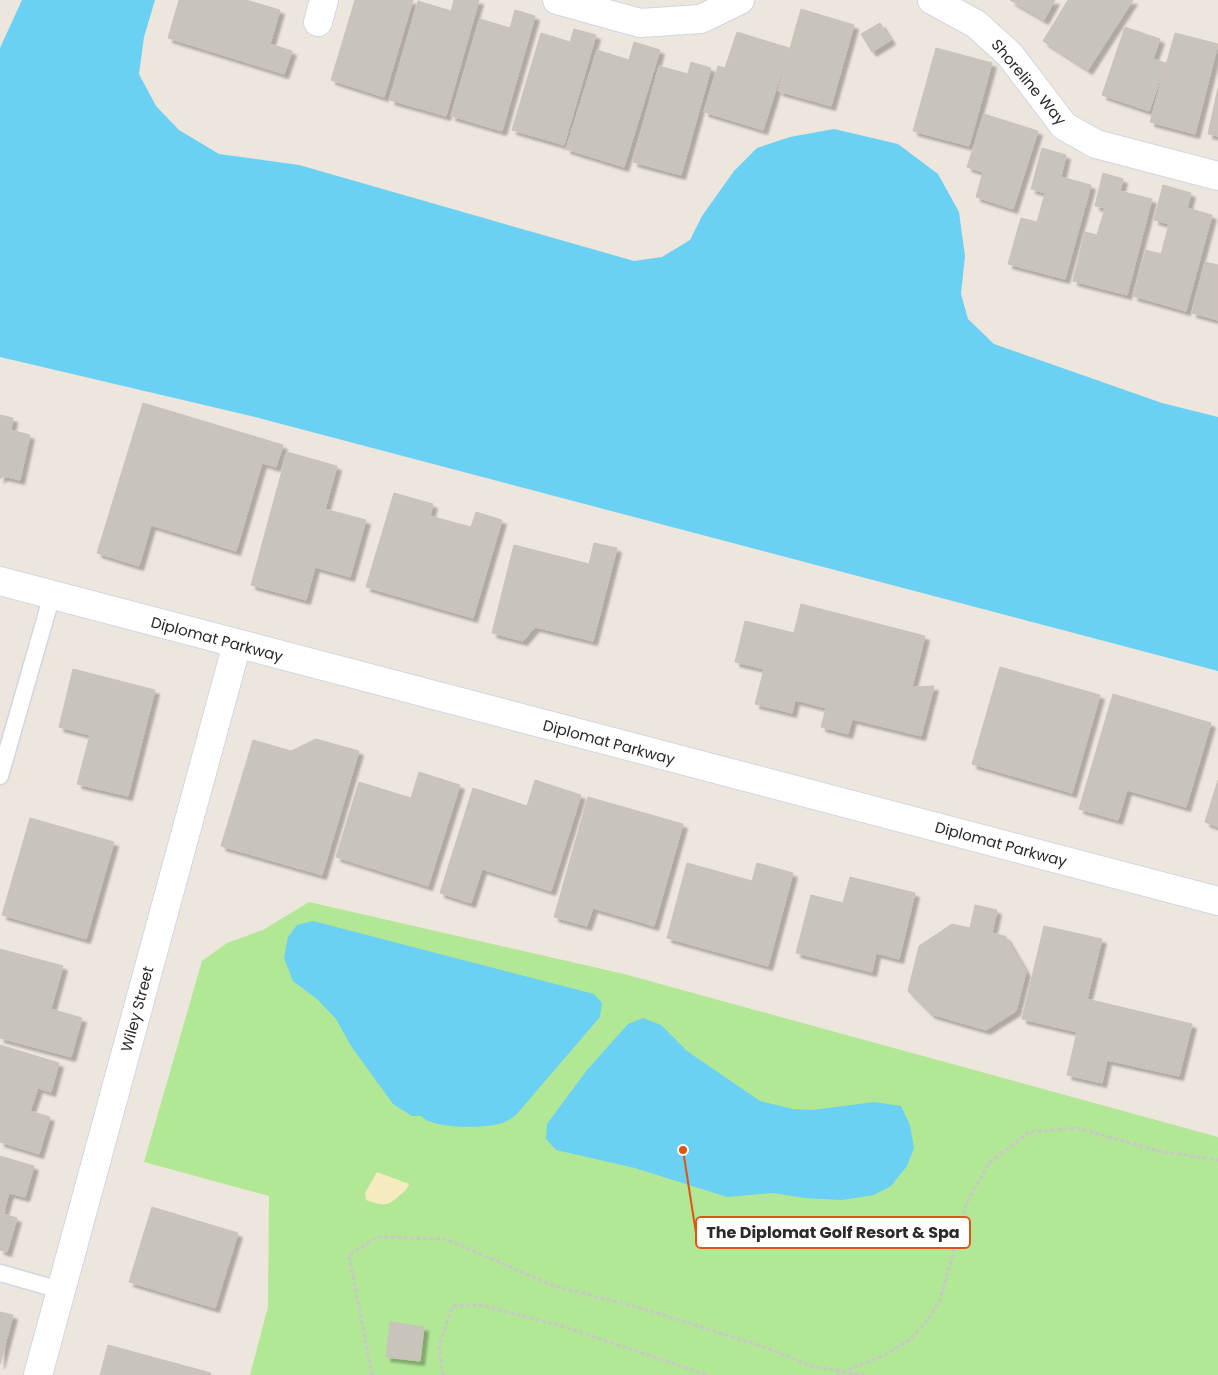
<svg xmlns="http://www.w3.org/2000/svg" width="1218" height="1375" font-family="Poppins,sans-serif">
<style>
.green{fill:#b2e796}
.sand{fill:#f4ebbe}
.water{fill:#6ad0f4}
.building{fill:#c9c4bb;stroke:#c9c2b6;filter:url(#shadow)}
.lines{fill:none;stroke-linecap:round;stroke-linejoin:round}
.service-casing{stroke:#d1d5e4;stroke-width:19}
.minor-casing{stroke:#d1d5e4;stroke-width:30}
.tertiary-casing{stroke:#d1d5e4;stroke-width:30}
.path{stroke:#c8c8c8;stroke-width:3;stroke-dasharray:4 2.5;stroke-linecap:butt}
.service{stroke:#fff;stroke-width:16}
.minor{stroke:#fff;stroke-width:28}
.tertiary{stroke:#fff;stroke-width:28}
.labels{text-anchor:middle;dominant-baseline:central;stroke-width:4.5;stroke-linejoin:round;paint-order:stroke}
.street-label{font-size:15px;fill:#2b2b2b;stroke:#fff}
.leader{fill:none;stroke:#df570e;stroke-width:2}
.callout-dot{fill:#df570e;stroke:#fff;stroke-width:2}
.callout{fill:#fff;stroke:#df570e;stroke-width:2}
.callout-label{font-size:16px;text-anchor:middle;font-weight:bold;fill:#2b2b2b}
</style>
<defs>
<filter id="shadow"><feDropShadow dx="4.5" dy="4.5" stdDeviation="1" flood-color="#0004"/></filter>
</defs>
<rect width="100%" height="100%" fill="#ede6dc"/>
<path class="green" d="M 309,902 L 624,974 L 1218,1137 L 1218,1375 L 250,1375 L 268,1307 L 269,1196 L 144,1162 L 202,961 L 227,943 L 263,930 Z"/>
<path class="sand" d="M 377,1172 L 409,1184 C 407,1190 404,1192 399,1196 C 386,1208 382,1205 366,1200 L 365,1193 Z"/>
<g class="water">
<path d="M 22,0 L 155,0 L 144,37 L 139,74 L 156,106 L 179,130 L 219,154 L 299,165 L 634,261 L 662,257 L 690,240 L 702,216 L 734,171 L 757,148 L 790,137 L 834,129 L 898,144 L 938,174 L 959,212 L 965,256 L 961,294 L 968,319 L 994,344 L 1162,403 L 1218,417 L 1218,671 L 251,416 L 0,357 L 0,48 Z"/>
<path d="M 313,921 L 594,994 L 602,1003 L 600,1017 L 516,1115 C 511,1118 507,1122 502,1123 C 485,1129 432,1129 421,1116 L 412,1116 L 393,1104 L 351,1046 L 336,1019 L 317,999 L 293,981 L 284,958 L 288,937 L 297,925 Z"/>
<path d="M 643,1018 L 661,1025 L 687,1051 L 760,1101 L 793,1109 L 812,1110 L 874,1102 L 901,1106 L 910,1125 L 914,1148 L 907,1166 L 891,1186 L 874,1195 L 842,1200 L 804,1198 L 774,1193 L 727,1197 L 635,1168 L 556,1150 L 546,1139 L 547,1124 L 587,1070 L 628,1024 Z"/>
</g>
<g class="building">
<path d="M 179,0 L 246,0 L 280,10 L 270,44 L 292,51 L 284,74 L 168,38 Z"/>
<path d="M 355,0 L 413,0 L 384,97 L 331,80 Z"/>
<path d="M 454,0 L 479,0 L 446,116 L 390,100 L 418,1 L 451,11 Z"/>
<path d="M 1010,0 L 1055,0 L 1044,20 Z"/>
<path d="M 1068,0 L 1133,0 L 1088,70 L 1043,41 Z"/>
<path d="M 801,9 L 854,25 L 831,106 L 778,91 Z"/>
<path d="M 515,10 L 535,16 L 502,131 L 451,116 L 480,19 L 510,28 Z"/>
<path d="M 880,23 L 891,40 L 872,52 L 861,34 Z"/>
<path d="M 1125,27 L 1160,39 L 1153,59 L 1166,63 L 1149,111 L 1102,95 Z"/>
<path d="M 574,29 L 596,35 L 564,145 L 512,130 L 541,33 L 570,42 Z"/>
<path d="M 737,32 L 789,48 L 763,130 L 704,112 L 718,66 L 725,68 Z"/>
<path d="M 1175,33 L 1218,44 L 1195,134 L 1150,122 Z"/>
<path d="M 634,42 L 660,50 L 624,167 L 566,149 L 597,50 L 629,60 Z"/>
<path d="M 936,48 L 992,63 L 969,146 L 913,131 Z"/>
<path d="M 691,62 L 711,68 L 681,175 L 633,162 L 659,66 L 688,74 Z"/>
<path d="M 1218,88 L 1218,136 L 1208,134 Z"/>
<path d="M 984,114 L 1038,131 L 1013,209 L 976,197 L 983,172 L 967,167 Z"/>
<path d="M 1042,148 L 1066,155 L 1061,177 L 1091,185 L 1065,279 L 1008,264 L 1021,218 L 1037,222 L 1045,193 L 1031,189 Z"/>
<path d="M 1103,173 L 1123,179 L 1120,191 L 1152,199 L 1127,295 L 1073,281 L 1085,232 L 1097,235 L 1105,208 L 1095,206 Z"/>
<path d="M 1163,185 L 1191,193 L 1187,208 L 1212,215 L 1186,311 L 1133,296 L 1146,250 L 1161,254 L 1169,224 L 1154,220 Z"/>
<path d="M 1205,262 L 1218,265 L 1218,320 L 1192,313 Z"/>
<path d="M 143,403 L 283,445 L 276,467 L 262,463 L 236,551 L 151,525 L 139,566 L 97,553 Z"/>
<path d="M 0,415 L 13,418 L 11,430 L 30,435 L 20,480 L 3,476 L 0,479 Z"/>
<path d="M 287,452 L 337,466 L 325,509 L 366,520 L 350,577 L 315,567 L 306,600 L 251,585 Z"/>
<path d="M 394,493 L 433,504 L 430,516 L 471,527 L 476,512 L 502,520 L 473,618 L 366,587 Z"/>
<path d="M 594,543 L 617,548 L 593,641 L 535,627 L 523,641 L 492,633 L 514,545 L 589,564 Z"/>
<path d="M 801,604 L 925,636 L 912,687 L 934,686 L 921,736 L 852,719 L 848,734 L 821,727 L 826,708 L 795,700 L 792,713 L 755,704 L 764,669 L 735,662 L 745,621 L 794,633 Z"/>
<path d="M 1000,667 L 1100,695 L 1072,793 L 972,764 Z"/>
<path d="M 73,669 L 155,690 L 128,796 L 77,784 L 90,735 L 59,727 Z"/>
<path d="M 1113,694 L 1211,723 L 1186,807 L 1127,790 L 1118,820 L 1079,809 Z"/>
<path d="M 316,739 L 359,751 L 322,875 L 221,846 L 253,740 L 291,751 Z"/>
<path d="M 419,772 L 460,785 L 428,886 L 336,857 L 359,782 L 411,798 Z"/>
<path d="M 535,780 L 581,795 L 551,891 L 482,869 L 471,903 L 440,893 L 473,788 L 527,806 Z"/>
<path d="M 1218,780 L 1218,827 L 1205,822 Z"/>
<path d="M 588,797 L 683,824 L 654,926 L 593,908 L 587,926 L 554,917 Z"/>
<path d="M 30,818 L 114,842 L 86,939 L 2,915 Z"/>
<path d="M 687,863 L 752,881 L 757,863 L 793,873 L 768,966 L 667,938 Z"/>
<path d="M 850,877 L 915,893 L 899,959 L 876,953 L 872,972 L 796,953 L 811,895 L 843,903 Z"/>
<path d="M 975,905 L 997,910 L 992,933 L 1005,936 L 1026,972 L 1016,1011 L 986,1030 L 931,1014 L 908,991 L 919,946 L 952,924 L 970,928 Z"/>
<path d="M 1044,926 L 1102,939 L 1087,999 L 1192,1024 L 1179,1076 L 1107,1060 L 1102,1083 L 1067,1075 L 1077,1032 L 1022,1019 Z"/>
<path d="M 0,949 L 63,966 L 51,1009 L 82,1018 L 71,1057 L 0,1038 Z"/>
<path d="M 0,1045 L 59,1063 L 51,1092 L 38,1088 L 30,1111 L 50,1117 L 39,1154 L 0,1142 Z"/>
<path d="M 0,1156 L 34,1166 L 25,1197 L 9,1193 L 3,1214 L 17,1218 L 7,1252 L 0,1250 Z"/>
<path d="M 152,1207 L 238,1233 L 215,1308 L 129,1282 Z"/>
<path d="M 0,1312 L 13,1315 L 0,1364 Z"/>
<path d="M 390,1322 L 424,1327 L 420,1361 L 386,1357 Z"/>
<path d="M 108,1345 L 211,1373 L 210,1375 L 100,1375 Z"/>
</g>
<g class="lines">
<defs>
<g id="service">
<path d="M 0,776 L 52,595"/>
<path d="M 0,1273 L 60,1290"/>
</g>
<g id="minor">
<path d="M 557,0 L 640,23 L 701,19 L 740,0"/>
<path d="M 932,0 L 976,24 L 1010,55 L 1064,126 L 1096,144 L 1218,176"/>
<path d="M 318,22 L 324,0"/>
<path d="M 38,1375 L 237,644"/>
</g>
<path id="tertiary" d="M 0,581 L 1218,901"/>
</defs>
<use href="#service" class="service-casing"/>
<use href="#minor" class="minor-casing"/>
<use href="#tertiary" class="tertiary-casing"/>
<g class="path">
<path d="M 372,1375 L 349,1255 L 377,1237 L 446,1239 L 554,1286 L 641,1308 L 767,1348 L 811,1366 L 864,1375"/>
<path d="M 443,1375 L 439,1345 L 453,1306 L 480,1305 L 562,1326 L 707,1375"/>
<path d="M 836,1375 L 883,1356 L 911,1339 L 926,1322 L 940,1300 L 967,1202 L 989,1163 L 1029,1132 L 1077,1128 L 1159,1151 L 1218,1160"/>
</g>
<use href="#service" class="service"/>
<use href="#minor" class="minor"/>
<use href="#tertiary" class="tertiary"/>
</g>
<g class="labels">
<g class="street-label">
<text transform="translate(1029 82) rotate(50)">Shoreline Way</text>
<text transform="translate(217 639) rotate(15)">Diplomat Parkway</text>
<text transform="translate(609 742) rotate(15)">Diplomat Parkway</text>
<text transform="translate(1001 844) rotate(15)">Diplomat Parkway</text>
<text transform="translate(137 1009) rotate(-75)">Wiley Street</text>
</g>
</g>
<path class="leader" d="M683 1150L696 1233"/>
<circle class="callout-dot" cx="683" cy="1150" r="5"/>
<rect class="callout" x="696" y="1217" width="274" height="31" rx="5"/>
<g class="callout-label">
<text x="833" y="1238">The Diplomat Golf Resort &amp; Spa</text>
</g>
</svg>
